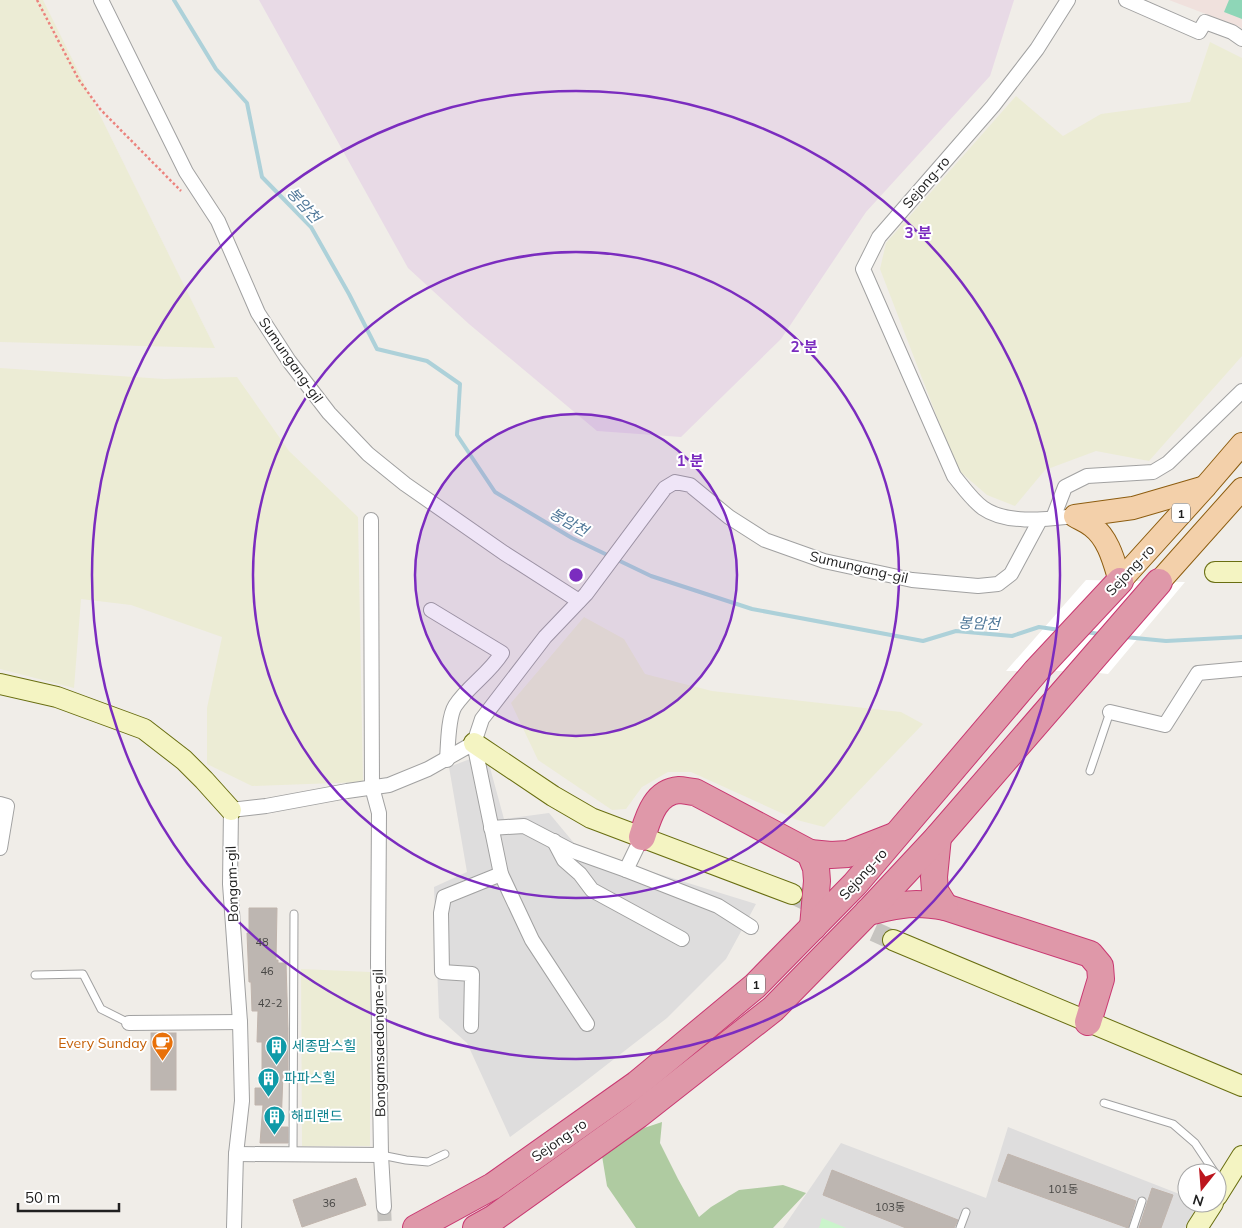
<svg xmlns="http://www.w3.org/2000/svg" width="1242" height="1228" font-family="Mulish,'Noto Sans KR',sans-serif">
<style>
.residential{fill:#dedddd}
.industrial{fill:#e8dae6}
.military{fill:#f0e1dd}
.farmland{fill:#ececd5}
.forest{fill:#afcba1}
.park{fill:#caf4cb}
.pitch{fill:#8ed6b7}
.pier{fill:#fff}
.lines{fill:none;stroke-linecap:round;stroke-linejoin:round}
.stream{stroke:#add1d9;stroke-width:4}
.building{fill:#bdb6b1;stroke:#c0b4ac}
.street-tunnel{stroke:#c6c4c0;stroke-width:14;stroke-dasharray:14 7;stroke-linecap:butt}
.secondary-tunnel{stroke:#c6c4c0;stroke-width:20;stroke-dasharray:20 10;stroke-linecap:butt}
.lane-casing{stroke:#a1a1a1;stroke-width:9}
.street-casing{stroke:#a1a1a1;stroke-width:16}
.secondary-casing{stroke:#696e11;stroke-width:22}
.primary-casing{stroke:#8d5d10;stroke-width:24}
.highway-casing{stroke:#c93972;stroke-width:28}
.path{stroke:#ec827d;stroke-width:2.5;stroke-dasharray:2.5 2.5;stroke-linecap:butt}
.lane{stroke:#fff;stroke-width:7}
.street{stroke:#fff;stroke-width:14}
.secondary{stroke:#f4f4c2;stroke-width:20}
.primary{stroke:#f3d0aa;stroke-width:22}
.highway{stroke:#df98a9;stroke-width:26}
.ring{fill:none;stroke:#7b2cbf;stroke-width:2.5}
.labels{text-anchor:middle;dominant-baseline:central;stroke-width:4;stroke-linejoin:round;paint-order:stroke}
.number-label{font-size:11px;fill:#474644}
.shield{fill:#fff;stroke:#636363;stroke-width:1}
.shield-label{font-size:12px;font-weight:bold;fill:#202020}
.street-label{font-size:14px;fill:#202020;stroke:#fff}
.food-label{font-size:14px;fill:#c56008;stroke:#fff;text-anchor:end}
.culture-label{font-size:14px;fill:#0d838f;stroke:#fff;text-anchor:start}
.water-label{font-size:15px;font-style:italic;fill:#4f7798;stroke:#fff}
.centre{fill:#7b2cbf;stroke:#fff;stroke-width:2.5}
.ring-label{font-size:15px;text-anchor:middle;font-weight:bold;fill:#7b2cbf;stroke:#fff;stroke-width:4;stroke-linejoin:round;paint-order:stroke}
</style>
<rect width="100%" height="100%" fill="#f0ede8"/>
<g class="residential">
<path d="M 486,753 L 504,819 L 549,813 L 574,843 L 633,866 L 756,904 L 726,959 L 667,1018 L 578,1087 L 510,1137 L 467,1043 L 439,1018 L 434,887 L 467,872 L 449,767 Z"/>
<path d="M 1008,1127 L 1187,1197 L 1187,1203 L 1201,1203 L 1185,1228 L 783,1228 L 841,1143 L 986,1198 Z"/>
</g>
<path class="industrial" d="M 259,0 L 1014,0 L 990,76 L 866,212 L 781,339 L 681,437 L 597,431 L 469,324 L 408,268 Z"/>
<path class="military" d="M 1169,0 L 1242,0 L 1242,29 L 1240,27 Z"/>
<g class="farmland">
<path d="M 0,0 L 43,0 L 215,348 L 0,342 Z"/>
<path d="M 1210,42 L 1242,58 L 1242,356 L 1149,461 L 1096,451 L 1045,470 L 1015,506 L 987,495 L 957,469 L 880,269 L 886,243 L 1016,96 L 1063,136 L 1101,114 L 1190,102 Z"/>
<path d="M 0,368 L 164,379 L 237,377 L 289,451 L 358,517 L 363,782 L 252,786 L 207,764 L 207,708 L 222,637 L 131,605 L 81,599 L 74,688 L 0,669 Z"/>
<path d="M 584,617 L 624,639 L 645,674 L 712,691 L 901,712 L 923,724 L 824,827 L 797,820 L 691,772 L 668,772 L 642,787 L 626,809 L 612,810 L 538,760 L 511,703 Z"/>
<path d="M 301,969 L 370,972 L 370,1146 L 302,1146 Z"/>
</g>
<path class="forest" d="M 662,1122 L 660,1143 L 678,1179 L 699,1217 L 711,1207 L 739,1190 L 783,1185 L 806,1193 L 773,1228 L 636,1228 L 607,1186 L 602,1156 L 632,1132 Z"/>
<path class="park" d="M 822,1218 L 846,1228 L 819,1228 Z"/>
<path class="pitch" d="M 1229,0 L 1242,0 L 1242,19 L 1224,12 Z"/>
<path class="pier" d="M 1086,580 L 1185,582 L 1108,674 L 1081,671 L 1006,671 Z"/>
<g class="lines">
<g class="stream">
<path d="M 174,0 L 216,69 L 247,103 L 262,177 L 311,227 L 349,294 L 377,349 L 427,361 L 460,384 L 457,435 L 495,492 L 572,538 L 651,576 L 752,609 L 923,641 L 956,631 L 1012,636 L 1039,627 L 1060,630"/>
<path d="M 1085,632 L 1100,634"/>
<path d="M 1125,637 L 1166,641 L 1242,637"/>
</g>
</g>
<g class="building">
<path d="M 249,908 L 277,908 L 276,960 L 278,960 L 278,963 L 286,963 L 288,1029 L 288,1074 L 283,1074 L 281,1127 L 288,1127 L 288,1143 L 260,1143 L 263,1105 L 255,1105 L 255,1088 L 262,1088 L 262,1042 L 257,1042 L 258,1011 L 252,1011 L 251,982 L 249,982 L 247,933 L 249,933 Z"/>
<rect x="151" y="1033" width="25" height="57"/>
<path d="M 1008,1154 L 1136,1201 L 1128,1228 L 998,1181 Z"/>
<path d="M 832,1170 L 958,1220 L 954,1228 L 906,1228 L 823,1195 Z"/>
<path d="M 356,1178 L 366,1205 L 302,1227 L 293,1200 Z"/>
<path d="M 1152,1188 L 1173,1195 L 1161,1228 L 1139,1228 Z"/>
</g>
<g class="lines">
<path class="street-tunnel" d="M 384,1207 L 385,1228"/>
<path class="secondary-tunnel" d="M 792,894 L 893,940"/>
<defs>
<g id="lane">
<path d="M 1090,771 L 1110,712"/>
<path d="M 35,975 L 83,974 L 101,1009 L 129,1023"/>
<path d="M 1104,1103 L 1173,1124 L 1195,1143 L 1215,1173"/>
<path d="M 293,1154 L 294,914"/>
<path d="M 381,1155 L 406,1160 L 428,1162 L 445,1154"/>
<path d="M 960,1228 L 966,1212"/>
<path d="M 1133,1228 L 1142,1201"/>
</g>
<g id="street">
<path d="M 101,0 L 186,172 L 218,221 L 258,313 L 289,361 L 329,413 L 368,454 L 405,484 L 504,553 L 579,601"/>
<path d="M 1068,0 L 1037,49 L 993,106 L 879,237 L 863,269 L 954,476 C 963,487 972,500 983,508 C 1007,525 1048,519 1075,516"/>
<path d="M 1126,0 L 1199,32 L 1205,22 L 1232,32 L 1242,39"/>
<path d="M 1053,518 L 1065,487 L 1087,476 L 1153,472 L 1168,463 L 1242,391"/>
<path d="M 431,610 L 502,653 C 489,674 468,686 455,706 C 448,717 448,747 447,760"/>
<path d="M 1110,712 L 1165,725 L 1198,673 L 1242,669"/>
<path d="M 474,743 L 482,719 L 545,637 L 586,594 L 665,488 L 675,482 L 690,485 L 729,517 L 765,540 L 824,561 L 912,580 L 978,586 L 998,584 L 1011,574 L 1040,520"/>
<path d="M 0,804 L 7,806 L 0,848"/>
<path d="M 491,828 L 524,826 L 570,850 L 626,870 L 718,906 L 751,927"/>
<path d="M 554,841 L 564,860 L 580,874 L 592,890 L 682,939"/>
<path d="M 626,870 L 642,837"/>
<path d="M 129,1023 L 240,1022"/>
<path d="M 471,1026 L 472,974 L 442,972 L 441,913 L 444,897 L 501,874"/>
<path d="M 236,1154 L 381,1155 L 378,963 L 379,813 L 372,787 L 371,520"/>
<path d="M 381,1155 L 384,1207"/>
<path d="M 234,1228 L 236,1154 L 242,1101 L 240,1022 L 230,884 L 231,810 L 266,806 L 347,791 L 389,785 L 428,769 L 474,743 L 501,874 L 532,940 L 587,1024"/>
</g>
<g id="secondary">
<path d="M 1215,572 L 1242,572"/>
<path d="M 0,684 L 57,697 L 144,729 L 184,760 L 204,780 L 231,810"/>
<path d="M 474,743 L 553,796 L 591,818 L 792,894"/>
<path d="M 893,940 L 1242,1086"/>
<path d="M 1217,1196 L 1242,1156"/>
<path d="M 1197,1228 L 1213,1203"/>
</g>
<g id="primary">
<path d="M 1120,581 C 1114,562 1109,539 1092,526 C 1087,522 1080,519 1075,516 L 1133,508 L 1205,487"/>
<path d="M 1120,581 L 1205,487 L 1242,444"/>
<path d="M 1159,582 L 1242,489"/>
</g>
<g id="highway">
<path d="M 642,837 C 648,819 654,792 679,790 C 684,790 690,792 695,792 L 810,853"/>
<path d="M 945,907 L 1090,954 L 1100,966 L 1101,979 L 1088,1022"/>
<path d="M 868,912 C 899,905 912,901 945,907 L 935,891 L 934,877 L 938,837"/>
<path d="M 813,927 L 817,881 L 816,868 L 810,853 L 831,855 L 848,854 L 894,836"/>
<path d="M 416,1228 L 493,1186 L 637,1084 L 755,986 L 855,884 L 1036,671 L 1120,581"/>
<path d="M 476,1228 L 494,1218 L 638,1115 L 773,1009 L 868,912 L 938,837 L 1159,582"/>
</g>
</defs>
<use href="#lane" class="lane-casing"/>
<use href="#street" class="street-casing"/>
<use href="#secondary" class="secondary-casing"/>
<use href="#primary" class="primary-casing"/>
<use href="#highway" class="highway-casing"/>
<path class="path" d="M 37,0 L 79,80 L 100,109 L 181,191"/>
<use href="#lane" class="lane"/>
<use href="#street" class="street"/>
<use href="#secondary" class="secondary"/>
<use href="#primary" class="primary"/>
<use href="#highway" class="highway"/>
</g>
<circle cx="576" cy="575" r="161" fill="#7b2cbf" fill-opacity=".12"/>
<g class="ring">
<circle cx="576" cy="575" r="161"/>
<circle cx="576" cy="575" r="323"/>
<circle cx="576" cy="575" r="484"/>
</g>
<defs>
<symbol id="cafe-pin" viewBox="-11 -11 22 30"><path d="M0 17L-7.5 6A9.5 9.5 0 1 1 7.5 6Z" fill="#e8710a" stroke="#fff"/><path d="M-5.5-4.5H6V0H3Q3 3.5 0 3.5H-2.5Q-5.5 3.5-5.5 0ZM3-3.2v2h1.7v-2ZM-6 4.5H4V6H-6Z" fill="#fff"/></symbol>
<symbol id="building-pin" viewBox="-11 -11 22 30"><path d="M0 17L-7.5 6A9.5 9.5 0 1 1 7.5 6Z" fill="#0f9aa8" stroke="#fff"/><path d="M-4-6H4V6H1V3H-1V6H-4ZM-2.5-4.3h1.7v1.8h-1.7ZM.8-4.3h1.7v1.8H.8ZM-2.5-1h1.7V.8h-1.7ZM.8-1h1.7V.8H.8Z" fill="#fff"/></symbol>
</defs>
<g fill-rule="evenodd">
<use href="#cafe-pin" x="150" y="1030" width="25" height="34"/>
<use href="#building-pin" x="264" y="1034" width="25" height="34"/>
<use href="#building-pin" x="256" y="1066" width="25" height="34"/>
<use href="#building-pin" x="262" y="1104" width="25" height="34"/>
</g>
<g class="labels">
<g class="number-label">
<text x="262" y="942">48</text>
<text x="267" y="971">46</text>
<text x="270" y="1003">42-2</text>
<text x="1063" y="1189">101동</text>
<text x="329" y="1203">36</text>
<text x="890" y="1207">103동</text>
</g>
<g class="shield">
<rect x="1172" y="503.5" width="18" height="19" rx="4"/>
<rect x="747" y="974.5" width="18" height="19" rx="4"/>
</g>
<g class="shield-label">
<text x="1181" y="513">1</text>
<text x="756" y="984">1</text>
</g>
<g class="street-label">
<text transform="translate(926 182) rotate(-49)">Sejong-ro</text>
<text transform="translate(291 360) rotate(55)">Sumungang-gil</text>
<text transform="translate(859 567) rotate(13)">Sumungang-gil</text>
<text transform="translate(1130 570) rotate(-47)">Sejong-ro</text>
<text transform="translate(863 874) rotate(-48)">Sejong-ro</text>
<text transform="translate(232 884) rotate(-92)">Bongam-gil</text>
<text transform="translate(379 1043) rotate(-91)">Bongamsaedongne-gil</text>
<text transform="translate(559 1140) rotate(-35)">Sejong-ro</text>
</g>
<g class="food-label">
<text x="147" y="1043">Every Sunday</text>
</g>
<g class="culture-label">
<text x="292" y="1046">세종맘스힐</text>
<text x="284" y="1078">파파스힐</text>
<text x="291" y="1116">해피랜드</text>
</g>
<g class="water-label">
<text transform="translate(304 205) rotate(48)">봉암천</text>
<text transform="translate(569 522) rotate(29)">봉암천</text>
<text transform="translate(979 623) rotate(2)">봉암천</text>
</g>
</g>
<circle cx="576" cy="575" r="8" class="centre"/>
<g class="ring-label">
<text x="918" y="238">3 분</text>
<text x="804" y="352">2 분</text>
<text x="690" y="466">1 분</text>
</g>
<g transform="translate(1202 1188) rotate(197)"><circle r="24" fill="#ffffff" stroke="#a6a6a6"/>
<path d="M0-4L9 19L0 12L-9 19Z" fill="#bc151d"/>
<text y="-8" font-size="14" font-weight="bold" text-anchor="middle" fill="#202020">N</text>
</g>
<path d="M18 1203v8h101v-8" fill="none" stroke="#202020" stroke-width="2.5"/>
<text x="25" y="1203" font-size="15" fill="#202020" stroke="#ffffff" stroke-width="4" paint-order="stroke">50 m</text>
</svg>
